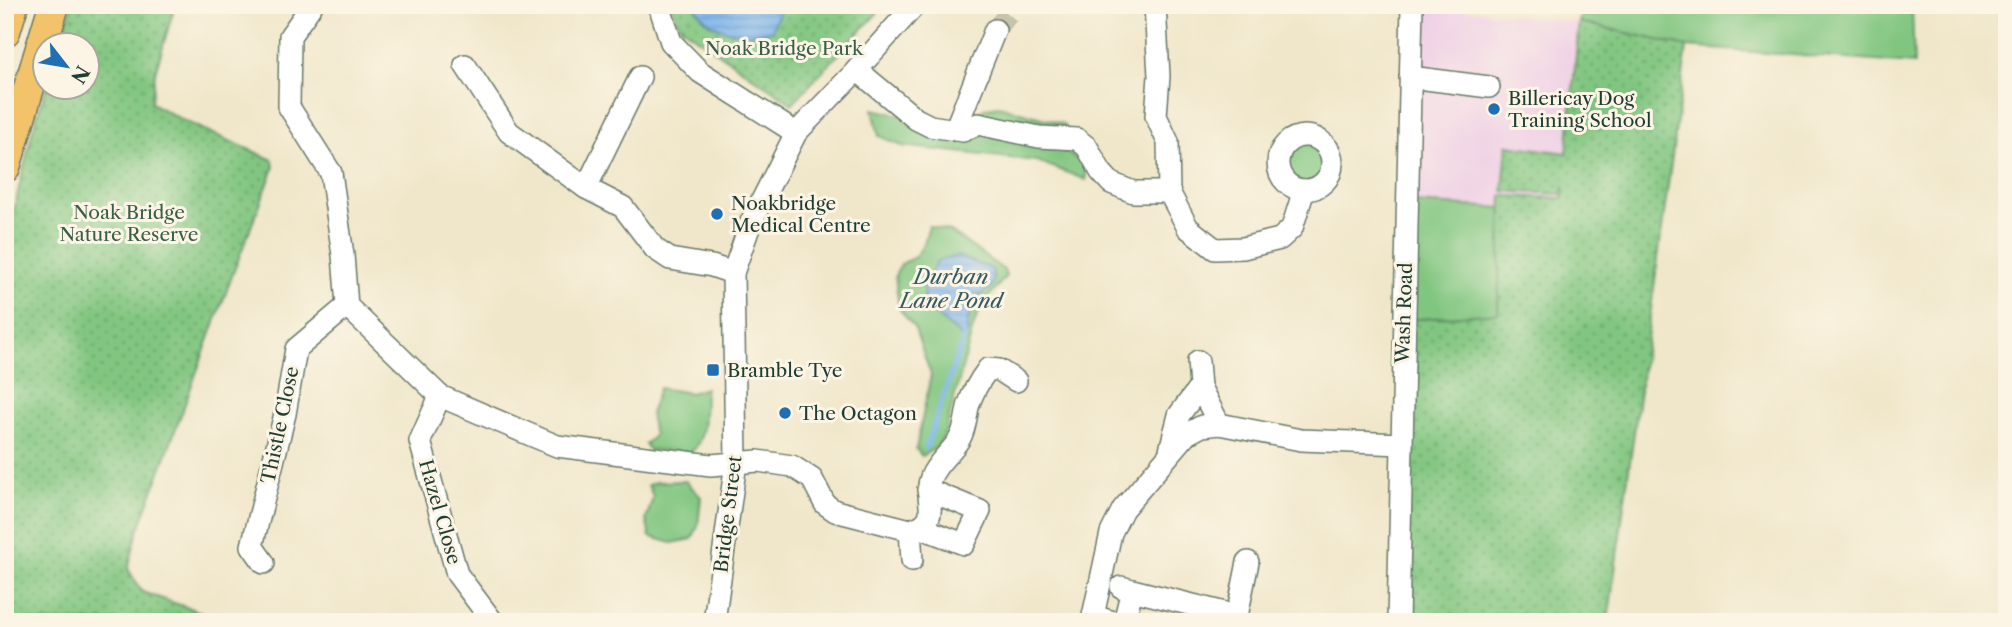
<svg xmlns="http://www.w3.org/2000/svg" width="2012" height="627" font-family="'Libre Caslon Text',serif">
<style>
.built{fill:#efd0e6}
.green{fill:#81c680;stroke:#50825a;stroke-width:2}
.park{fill:url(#park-dots);stroke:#50825a;stroke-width:2}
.water{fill:url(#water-rules);stroke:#4f7a91;stroke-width:2}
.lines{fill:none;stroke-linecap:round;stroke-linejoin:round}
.stream{stroke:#7fb6ee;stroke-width:5}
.minor-tunnel{stroke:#c6c5ac;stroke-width:21;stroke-dasharray:21 10;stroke-linecap:butt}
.minor-casing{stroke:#687868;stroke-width:24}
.highway-casing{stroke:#687868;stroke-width:33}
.minor{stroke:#fff;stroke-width:21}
.highway{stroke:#f2c36a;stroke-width:30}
.poi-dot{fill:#1f6fb2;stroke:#fcf5e5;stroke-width:2.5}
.labels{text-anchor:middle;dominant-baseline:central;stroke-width:6;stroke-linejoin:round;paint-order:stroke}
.park-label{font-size:19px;fill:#385f47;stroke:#fcf5e5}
.poi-label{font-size:19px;fill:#1f3d34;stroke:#fcf5e5;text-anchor:start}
.street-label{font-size:19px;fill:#1f3d34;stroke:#fcf5e5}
.water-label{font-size:21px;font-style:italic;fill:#375b62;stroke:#fcf5e5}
</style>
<defs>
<pattern id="park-dots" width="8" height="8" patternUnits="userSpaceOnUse" patternTransform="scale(1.75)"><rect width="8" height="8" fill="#81c680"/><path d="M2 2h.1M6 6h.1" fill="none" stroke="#69a26a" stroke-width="1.8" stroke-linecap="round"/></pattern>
<pattern id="water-rules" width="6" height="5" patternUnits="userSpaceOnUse" patternTransform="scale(1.75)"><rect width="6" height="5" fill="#7fb6ee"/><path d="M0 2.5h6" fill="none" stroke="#6795c2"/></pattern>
</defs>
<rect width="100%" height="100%" fill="#fcf5e5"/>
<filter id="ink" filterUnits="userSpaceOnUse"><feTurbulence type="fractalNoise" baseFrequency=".0143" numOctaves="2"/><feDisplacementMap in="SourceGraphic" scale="14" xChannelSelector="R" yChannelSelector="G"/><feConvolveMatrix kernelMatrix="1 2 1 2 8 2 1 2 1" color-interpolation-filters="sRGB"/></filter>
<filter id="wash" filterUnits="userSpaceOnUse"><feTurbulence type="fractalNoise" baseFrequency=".00686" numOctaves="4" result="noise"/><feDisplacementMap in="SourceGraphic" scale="28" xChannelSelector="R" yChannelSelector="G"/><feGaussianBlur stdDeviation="1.57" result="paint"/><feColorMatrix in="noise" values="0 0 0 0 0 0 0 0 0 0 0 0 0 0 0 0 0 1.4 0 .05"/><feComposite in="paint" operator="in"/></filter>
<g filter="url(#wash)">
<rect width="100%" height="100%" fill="#f0e7ca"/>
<path class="built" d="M 1423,5 L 1579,22 L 1563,198 L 1503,196 L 1502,208 L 1411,203 Z"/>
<g class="green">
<path d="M 1582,5 L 1912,5 L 1914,64 L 1687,47 L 1579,22 Z"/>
<path d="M 999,106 L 1064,124 L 1066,132 L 975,115 L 986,108 Z"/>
<path d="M 873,109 L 978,132 L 1061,147 L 1085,165 L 1086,180 L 1037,161 L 902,146 L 879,136 Z"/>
<circle cx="1305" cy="163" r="27"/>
<path d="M 1411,203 L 1502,208 L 1498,314 L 1407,320 Z"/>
<path d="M 929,226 L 951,232 L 1004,270 L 1006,276 L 982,305 L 974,324 L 945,433 L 937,447 L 922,456 L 916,449 L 931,375 L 915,329 L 899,308 L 895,276 L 901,264 L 915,257 L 924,244 Z"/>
<path d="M 659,388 L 691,393 L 705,388 C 704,407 707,440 691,452 L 649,450 L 645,444 L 654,436 L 650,414 Z"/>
<path d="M 686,481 L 701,497 L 698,526 L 692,539 L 672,543 L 650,537 L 646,520 L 653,497 L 648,485 L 656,482 Z"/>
</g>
<g class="park">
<path d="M 72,5 L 175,5 L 155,73 L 151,103 L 184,121 L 273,160 L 274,168 L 235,268 L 137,534 L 128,569 L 142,592 L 230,622 L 5,622 L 5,247 L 33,129 L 46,88 L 88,88 L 88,46 L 59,45 Z"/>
<path d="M 671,5 L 885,5 L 792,104 L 680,26 Z"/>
<path d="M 1579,22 L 1687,47 L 1608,622 L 1393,622 L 1407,320 L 1498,313 L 1502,196 L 1563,198 L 1564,186 L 1562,194 L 1503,191 L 1507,145 L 1567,153 Z"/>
</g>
<g class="water">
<path d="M 695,5 L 782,5 L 772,31 C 746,37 708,34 695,5 Z"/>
<path d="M 957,256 L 992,269 C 998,294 984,287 975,301 C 968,311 968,323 967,335 L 961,336 L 925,307 L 923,286 L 937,261 Z"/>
</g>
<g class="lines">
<path class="stream" d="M 926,448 L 964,336"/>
</g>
</g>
<g filter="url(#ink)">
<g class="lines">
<path class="minor-tunnel" d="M 995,30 L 1016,5"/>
<defs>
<g id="minor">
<path d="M 312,5 L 290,36 L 289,107 L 331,173 L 343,255 L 347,306 L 440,396 L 526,433 L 557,446 L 597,451 L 711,465 L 758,461 L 792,466 L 812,479 L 825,504 L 835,511 L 910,530 C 945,520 922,500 931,477 C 937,462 952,452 960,438 C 965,429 966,417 968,407 C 972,393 979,381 988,369 L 999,370 L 1016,381"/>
<path d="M 659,5 L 671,42 L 700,72 L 796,133"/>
<path d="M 465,65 L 509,132 L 586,188"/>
<path d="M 857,70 L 916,119 L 930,126 L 963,131 L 978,124 L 1039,137 L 1077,139 L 1087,147 L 1101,172 L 1111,183 L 1133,192 L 1169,192 L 1168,142 L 1156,116 L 1159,76 L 1155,5"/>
<path d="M 640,77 L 586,188 L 623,207 L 655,249 L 670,259 L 712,266 L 733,273"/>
<path d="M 1410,77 L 1489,87"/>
<path d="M 955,130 L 995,30"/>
<circle cx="1305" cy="163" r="27"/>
<path d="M 1169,192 L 1188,228 L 1215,249 L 1243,248 L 1280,239 L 1292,228 L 1304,190"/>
<path d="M 1198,361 L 1200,387"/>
<path d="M 440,396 L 420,441 L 457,574 L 493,622"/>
<path d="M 1170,450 L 1179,415 L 1200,387 L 1219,424"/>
<path d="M 919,527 L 964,544 L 980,511 L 928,490"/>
<path d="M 910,530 L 912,560"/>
<path d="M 264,563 L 252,546 L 285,414 L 296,349 L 347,306"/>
<path d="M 1121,587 L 1132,590 L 1124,622"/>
<path d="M 1132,590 L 1237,616 L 1248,562"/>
<path d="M 714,622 L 736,462 L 733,273 L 751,222 L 796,133 L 854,73 L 915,5"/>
<path d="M 1114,622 L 1093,616 L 1111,533 L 1123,509 L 1187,434 L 1202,426 L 1219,424 L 1301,440 L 1402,444"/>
<path d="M 1398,622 L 1412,5"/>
</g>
<g id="highway">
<path d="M 5,31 L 13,5"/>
<path d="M 5,167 L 54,5"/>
</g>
</defs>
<use href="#minor" class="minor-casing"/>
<use href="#highway" class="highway-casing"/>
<use href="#minor" class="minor"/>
<use href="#highway" class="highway"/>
</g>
</g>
<g class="poi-dot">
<circle cx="1494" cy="109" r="7"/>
<circle cx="717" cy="214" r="7"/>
<rect x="706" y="363" width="14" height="14" rx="3.5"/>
<circle cx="785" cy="413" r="7"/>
</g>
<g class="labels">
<g class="park-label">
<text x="784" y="48">Noak Bridge Park</text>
<text x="129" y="212">Noak Bridge<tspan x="129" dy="22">Nature Reserve</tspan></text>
</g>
<g class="poi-label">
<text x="1508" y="98">Billericay Dog<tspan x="1508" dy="22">Training School</tspan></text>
<text x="731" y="203">Noakbridge<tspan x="731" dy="22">Medical Centre</tspan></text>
<text x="727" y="370">Bramble Tye</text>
<text x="799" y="413">The Octagon</text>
</g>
<g class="street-label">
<text transform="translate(1404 313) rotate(-88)">Wash Road</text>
<text transform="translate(280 425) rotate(-78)">Thistle Close</text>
<text transform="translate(440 512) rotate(74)">Hazel Close</text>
<text transform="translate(728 514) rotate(-83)">Bridge Street</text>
</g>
<g class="water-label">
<text x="951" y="276">Durban<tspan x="951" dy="24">Lane Pond</tspan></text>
</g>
</g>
<rect width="2012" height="627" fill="none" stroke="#fcf5e5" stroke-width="28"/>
<g transform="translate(66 66) rotate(121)"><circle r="33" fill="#fcf5e5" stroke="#a4ab9e" stroke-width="2"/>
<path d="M0-5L12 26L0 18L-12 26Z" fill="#1f6fb2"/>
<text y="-10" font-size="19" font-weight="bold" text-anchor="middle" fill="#1f3d34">N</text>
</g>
</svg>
